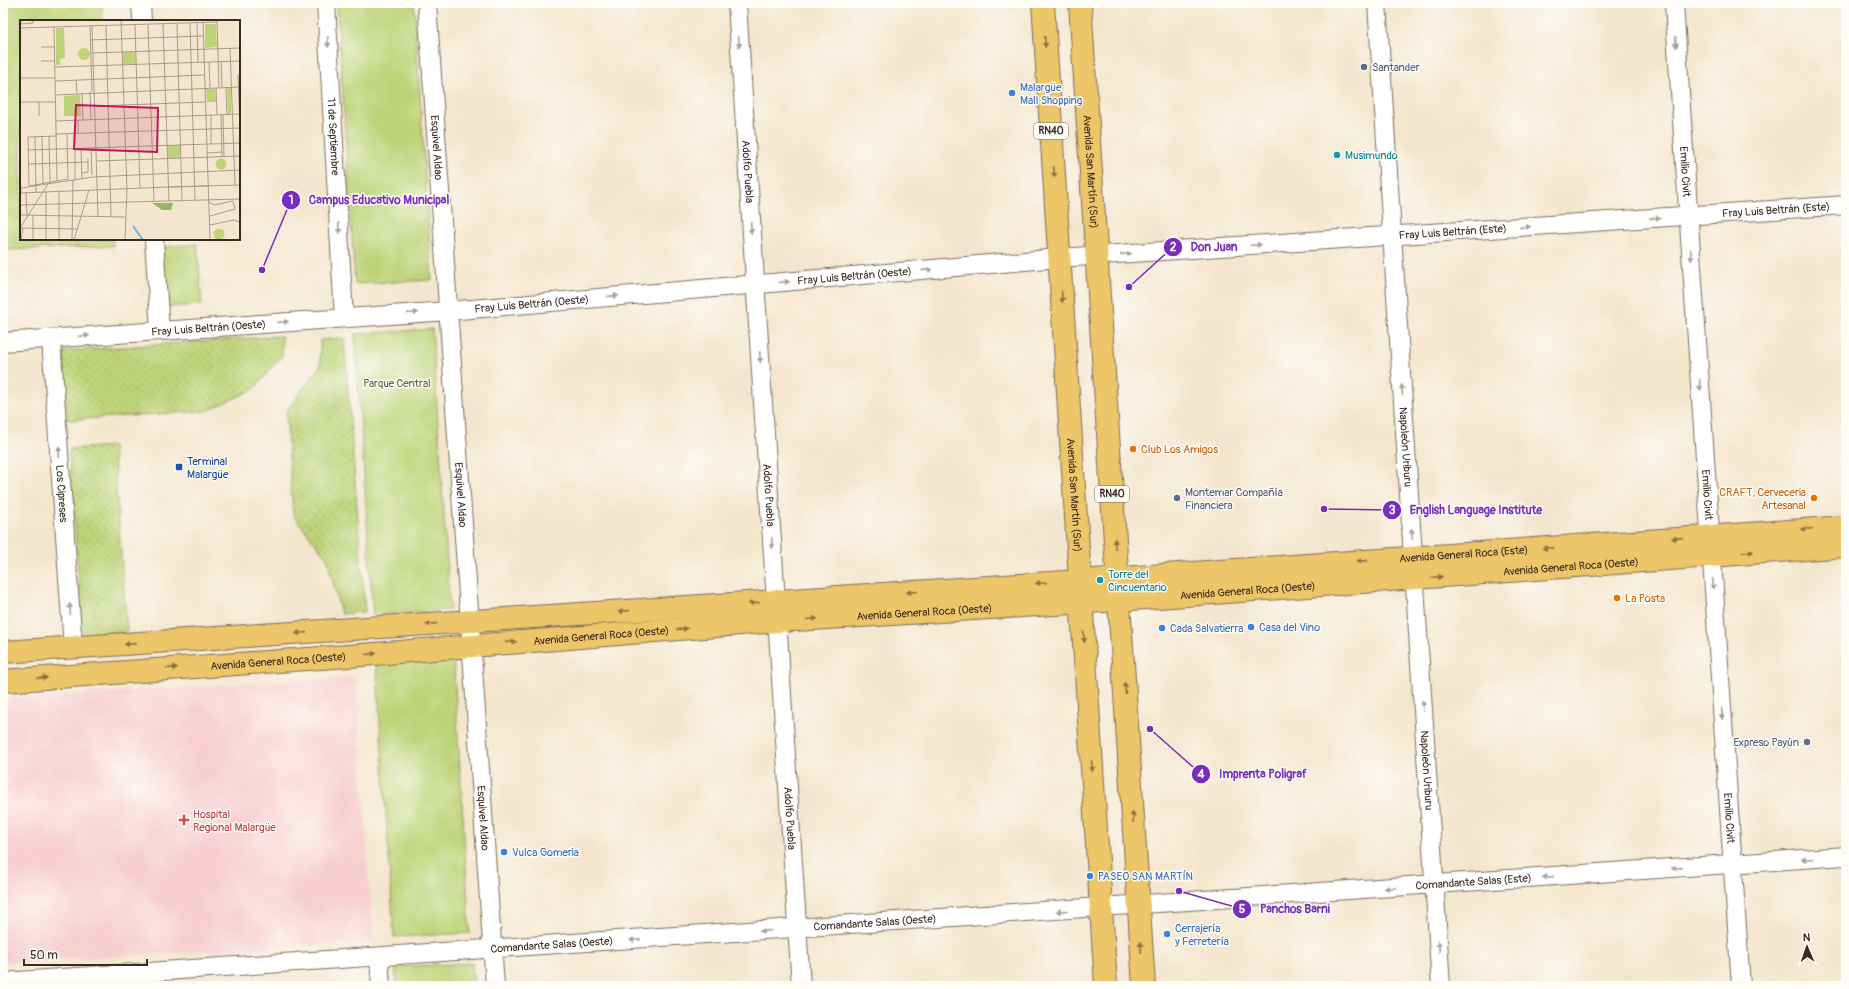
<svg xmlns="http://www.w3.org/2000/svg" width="1849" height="989" font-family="Pangolin,sans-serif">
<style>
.built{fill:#f7cfd0}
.grass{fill:url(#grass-dots);stroke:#7c7e4a}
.park{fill:#bed377;stroke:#7c7e4a}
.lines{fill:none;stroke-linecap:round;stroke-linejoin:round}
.minor-casing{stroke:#7c6c5c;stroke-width:20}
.major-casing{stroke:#7c6c5c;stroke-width:24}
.highway-casing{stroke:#7c6c5c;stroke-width:24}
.minor{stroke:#fff;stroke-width:18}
.major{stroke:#ecc669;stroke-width:22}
.highway{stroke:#ecc669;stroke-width:22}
.oneway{fill:#a79f9a}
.oneway2{fill:#8b7040}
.service-dot{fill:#5c6f8a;stroke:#fdfcf7;stroke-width:1.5}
.shop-dot{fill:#3f7fe0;stroke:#fdfcf7;stroke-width:1.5}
.culture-dot{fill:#0f9aa8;stroke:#fdfcf7;stroke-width:1.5}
.food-dot{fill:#e8710a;stroke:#fdfcf7;stroke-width:1.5}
.transit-dot{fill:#1a4fb4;stroke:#fdfcf7;stroke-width:1.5}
.health-dot{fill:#e0444e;stroke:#fdfcf7;stroke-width:1.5}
.labels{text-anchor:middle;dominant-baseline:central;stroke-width:3;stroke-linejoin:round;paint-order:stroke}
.shield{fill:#fdfcf7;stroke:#75695f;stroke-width:1}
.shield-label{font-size:10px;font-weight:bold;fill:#3b2a1e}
.service-label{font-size:11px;fill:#4e5e75;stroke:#fdfcf7;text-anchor:start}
.shop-label{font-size:11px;fill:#366cbe;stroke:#fdfcf7;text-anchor:start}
.street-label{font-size:11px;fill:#3b2a1e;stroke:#fdfcf7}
.culture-label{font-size:11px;fill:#0d838f;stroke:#fdfcf7;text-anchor:start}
.park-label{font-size:11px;fill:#625d39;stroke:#fdfcf7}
.food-label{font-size:11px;fill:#c56008;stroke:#fdfcf7;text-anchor:start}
.transit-label{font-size:11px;fill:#164399;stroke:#fdfcf7;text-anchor:start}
.health-label{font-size:11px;fill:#be3a42;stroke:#fdfcf7;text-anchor:start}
.inset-river{fill:none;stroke:#60b7dd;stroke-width:2}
.inset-road{fill:none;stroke:#aa9b88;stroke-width:1}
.view{fill:#c2185b;fill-opacity:0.15;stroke:#c2185b;stroke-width:2}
.inset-edge{fill:none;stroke:#3b2a1e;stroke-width:2}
.leader{fill:none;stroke:#7b2cbf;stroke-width:1.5}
.callout-dot{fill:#7b2cbf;stroke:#fdfcf7;stroke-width:1.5}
.mark-label{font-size:12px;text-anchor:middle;font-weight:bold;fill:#fff}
.callout-label{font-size:12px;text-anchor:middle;font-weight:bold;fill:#7b2cbf;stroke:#fdfcf7;stroke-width:3;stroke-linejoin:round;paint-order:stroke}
</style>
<defs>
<pattern id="grass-dots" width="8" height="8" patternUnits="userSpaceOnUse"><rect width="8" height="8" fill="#bed377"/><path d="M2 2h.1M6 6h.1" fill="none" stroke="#a4b566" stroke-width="1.8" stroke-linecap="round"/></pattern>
</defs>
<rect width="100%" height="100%" fill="#fdfcf7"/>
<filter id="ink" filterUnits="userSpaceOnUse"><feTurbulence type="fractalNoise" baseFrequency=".025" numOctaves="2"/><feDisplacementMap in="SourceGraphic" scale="8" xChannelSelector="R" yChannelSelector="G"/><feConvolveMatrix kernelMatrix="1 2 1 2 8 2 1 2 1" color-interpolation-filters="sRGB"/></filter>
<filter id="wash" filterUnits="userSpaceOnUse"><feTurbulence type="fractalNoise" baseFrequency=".012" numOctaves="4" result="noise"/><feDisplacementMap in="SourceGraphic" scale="16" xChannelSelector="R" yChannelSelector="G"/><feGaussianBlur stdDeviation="0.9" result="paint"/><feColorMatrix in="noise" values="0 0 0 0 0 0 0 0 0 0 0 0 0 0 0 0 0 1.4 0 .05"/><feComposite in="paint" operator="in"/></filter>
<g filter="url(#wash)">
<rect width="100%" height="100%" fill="#f4e6ce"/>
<path class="built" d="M 356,677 L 373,941 L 3,963 L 3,699 Z"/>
<g class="grass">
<path d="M 282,336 L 282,356 L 254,389 L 207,411 L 67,420 L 63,351 Z"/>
<path d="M 344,338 L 365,612 L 341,614 L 327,558 L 293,515 L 286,412 L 320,366 L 320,340 Z"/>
<path d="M 113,446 L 127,632 L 83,636 L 69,449 Z"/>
</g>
<g class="park">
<path d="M 3,3 L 102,3 L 102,21 L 21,21 L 21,239 L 113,239 L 113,246 L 3,250 Z"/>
<path d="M 337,3 L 414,3 L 432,280 L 355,284 Z"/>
<path d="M 197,244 L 202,305 L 165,307 L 161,247 Z"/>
<path d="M 432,329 L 450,610 L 373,615 L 355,334 Z"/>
<path d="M 453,654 L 470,933 L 394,937 L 376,659 Z"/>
<path d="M 472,963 L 474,986 L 397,986 L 395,967 Z"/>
</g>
</g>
<g filter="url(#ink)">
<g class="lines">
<defs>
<g id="minor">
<path d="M 141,3 L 142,21"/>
<path id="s1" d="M 326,3 L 344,318"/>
<path id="s2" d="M 427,3 L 495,986"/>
<path id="s3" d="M 737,3 L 801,986"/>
<path id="s4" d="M 1377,3 L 1441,986"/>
<path id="s5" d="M 1674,3 L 1741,986"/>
<path d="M 154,239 L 160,331"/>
<path id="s6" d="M 51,339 L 73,648"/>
<path id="s7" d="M 3,342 L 448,311 L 1059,258 L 1846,205"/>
<path d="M 379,957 L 381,986"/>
<path id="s8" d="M 3,982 L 1846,856"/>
</g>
<g id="major">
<path id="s9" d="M 3,652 L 1080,581 L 1846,527"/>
<path id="s10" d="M 3,681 L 362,655 L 778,621 L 1119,600 L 1846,546"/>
</g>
<g id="highway">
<path id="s11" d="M 1043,3 L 1106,986"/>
<path id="s12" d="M 1080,3 L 1144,986"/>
</g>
</defs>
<use href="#minor" class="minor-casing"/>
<use href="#major" class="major-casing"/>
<use href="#highway" class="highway-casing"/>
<use href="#minor" class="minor"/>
<use href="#major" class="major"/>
<use href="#highway" class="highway"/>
</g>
<defs><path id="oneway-solid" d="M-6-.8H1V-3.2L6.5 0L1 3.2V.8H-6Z"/></defs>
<g class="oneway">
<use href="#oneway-solid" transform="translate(328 42) rotate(87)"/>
<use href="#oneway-solid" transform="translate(739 42) rotate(86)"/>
<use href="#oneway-solid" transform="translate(1676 42) rotate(86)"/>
<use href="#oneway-solid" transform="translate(1655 218) rotate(-4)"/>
<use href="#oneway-solid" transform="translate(1525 227) rotate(-4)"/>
<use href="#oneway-solid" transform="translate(339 228) rotate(87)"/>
<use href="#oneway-solid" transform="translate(751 228) rotate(86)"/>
<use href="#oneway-solid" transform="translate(1256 245) rotate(-4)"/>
<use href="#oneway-solid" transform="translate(1126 254) rotate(-4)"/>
<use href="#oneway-solid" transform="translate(1691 255) rotate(86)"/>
<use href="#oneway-solid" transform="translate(927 270) rotate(-5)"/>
<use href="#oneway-solid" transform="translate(784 282) rotate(-5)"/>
<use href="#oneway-solid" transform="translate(613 296) rotate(-5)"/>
<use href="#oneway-solid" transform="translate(413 313) rotate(-4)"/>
<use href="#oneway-solid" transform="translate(283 322) rotate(-4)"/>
<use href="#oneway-solid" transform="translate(84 336) rotate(-4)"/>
<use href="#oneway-solid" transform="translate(760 357) rotate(86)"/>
<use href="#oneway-solid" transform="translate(1700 385) rotate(86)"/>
<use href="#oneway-solid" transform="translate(1402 390) rotate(-94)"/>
<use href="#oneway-solid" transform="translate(59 452) rotate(-94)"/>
<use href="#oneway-solid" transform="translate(1412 534) rotate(-94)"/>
<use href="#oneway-solid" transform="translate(772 543) rotate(86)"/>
<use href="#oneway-solid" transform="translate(1713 584) rotate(86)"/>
<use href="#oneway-solid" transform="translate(70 609) rotate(-94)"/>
<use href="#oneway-solid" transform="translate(1423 706) rotate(-94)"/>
<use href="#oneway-solid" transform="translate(1722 714) rotate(86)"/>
<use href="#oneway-solid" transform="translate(1807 859) rotate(176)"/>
<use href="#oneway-solid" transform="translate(1677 868) rotate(176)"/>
<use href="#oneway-solid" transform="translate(1548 877) rotate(176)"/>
<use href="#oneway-solid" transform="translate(1390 888) rotate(176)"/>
<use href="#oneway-solid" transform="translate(1062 911) rotate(176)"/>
<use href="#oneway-solid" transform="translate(765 931) rotate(176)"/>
<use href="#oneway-solid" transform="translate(635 940) rotate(176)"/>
<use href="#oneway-solid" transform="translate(1439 947) rotate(-94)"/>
</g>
<g class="oneway2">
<use href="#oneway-solid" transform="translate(1045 42) rotate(86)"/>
<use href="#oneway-solid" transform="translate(1054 172) rotate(86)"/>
<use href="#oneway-solid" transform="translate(1062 297) rotate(86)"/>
<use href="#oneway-solid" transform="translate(1807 529) rotate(176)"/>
<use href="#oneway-solid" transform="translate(1677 538) rotate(176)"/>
<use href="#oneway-solid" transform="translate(1115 544) rotate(-94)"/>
<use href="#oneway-solid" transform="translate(1548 548) rotate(176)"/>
<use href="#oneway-solid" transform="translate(1748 552) rotate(-4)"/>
<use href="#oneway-solid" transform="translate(1362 561) rotate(176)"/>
<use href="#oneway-solid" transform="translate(1437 577) rotate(-5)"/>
<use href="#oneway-solid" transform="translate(1041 583) rotate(176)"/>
<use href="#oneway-solid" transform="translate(912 592) rotate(176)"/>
<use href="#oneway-solid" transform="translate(754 603) rotate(176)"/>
<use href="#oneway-solid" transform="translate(624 611) rotate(176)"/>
<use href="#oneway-solid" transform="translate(812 619) rotate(-4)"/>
<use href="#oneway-solid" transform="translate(431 624) rotate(176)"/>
<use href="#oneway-solid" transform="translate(682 629) rotate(-4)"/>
<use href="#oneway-solid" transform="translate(301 633) rotate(176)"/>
<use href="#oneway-solid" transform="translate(1084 637) rotate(86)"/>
<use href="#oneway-solid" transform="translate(511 642) rotate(-4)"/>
<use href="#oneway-solid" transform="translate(130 644) rotate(176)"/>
<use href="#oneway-solid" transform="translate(371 654) rotate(-6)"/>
<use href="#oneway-solid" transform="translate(172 668) rotate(-4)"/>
<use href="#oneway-solid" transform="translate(42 678) rotate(-5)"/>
<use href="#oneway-solid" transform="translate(1125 688) rotate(-94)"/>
<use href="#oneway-solid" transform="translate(1092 766) rotate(86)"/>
<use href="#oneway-solid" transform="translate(1133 817) rotate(-94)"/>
<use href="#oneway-solid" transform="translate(1141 947) rotate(-94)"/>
</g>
</g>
<g class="service-dot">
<circle cx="1364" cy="67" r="4"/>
<circle cx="1177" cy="498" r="4"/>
<circle cx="1807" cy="742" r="4"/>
</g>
<g class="shop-dot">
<circle cx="1012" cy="93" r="4"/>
<circle cx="1251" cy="627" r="4"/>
<circle cx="1162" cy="628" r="4"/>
<circle cx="504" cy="852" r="4"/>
<circle cx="1090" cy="876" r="4"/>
<circle cx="1167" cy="934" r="4"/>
</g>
<g class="culture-dot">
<circle cx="1337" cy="155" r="4"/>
<circle cx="1100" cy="580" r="4"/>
</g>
<g class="food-dot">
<circle cx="1133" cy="449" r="4"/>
<circle cx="1814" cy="498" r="4"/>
<circle cx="1617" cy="598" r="4"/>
</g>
<rect class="transit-dot" x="175" y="463" width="8" height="8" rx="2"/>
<path class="health-dot" d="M182 814h4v4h4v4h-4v4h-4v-4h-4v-4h4z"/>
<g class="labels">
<g class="shield">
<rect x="1034" y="123" width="34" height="16" rx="3"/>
<rect x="1095" y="486" width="34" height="16" rx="3"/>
</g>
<g class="shield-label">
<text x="1051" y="131">RN40</text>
<text x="1112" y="494">RN40</text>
</g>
<g class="service-label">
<text x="1372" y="67">Santander</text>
<text x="1185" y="492">Montemar Compañía<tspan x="1185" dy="13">Financiera</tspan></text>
<text x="1799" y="742" text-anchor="end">Expreso Payún</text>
</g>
<g class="shop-label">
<text x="1020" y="87">Malargüe<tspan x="1020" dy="13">Mall Shopping</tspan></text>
<text x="1259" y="627">Casa del Vino</text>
<text x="1170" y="628">Cada Salvatierra</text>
<text x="512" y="852">Vulca Gomeria</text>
<text x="1098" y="876">PASEO SAN MARTÍN</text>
<text x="1175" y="928">Cerrajería<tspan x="1175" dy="13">y Ferretería</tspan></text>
</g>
<g class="street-label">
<text stroke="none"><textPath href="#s1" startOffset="134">11 de Septiembre</textPath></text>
<text stroke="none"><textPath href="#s2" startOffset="145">Esquivel Aldao</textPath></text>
<text stroke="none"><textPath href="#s3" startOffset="169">Adolfo Puebla</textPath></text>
<text stroke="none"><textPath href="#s12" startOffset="169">Avenida San Martín (Sur)</textPath></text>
<text stroke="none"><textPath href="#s5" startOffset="169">Emilio Civit</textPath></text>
<text stroke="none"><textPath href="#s7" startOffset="1778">Fray Luis Beltrán (Este)</textPath></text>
<text stroke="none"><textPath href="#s7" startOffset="1454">Fray Luis Beltrán (Este)</textPath></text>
<text stroke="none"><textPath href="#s7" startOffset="854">Fray Luis Beltrán (Oeste)</textPath></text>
<text stroke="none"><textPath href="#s7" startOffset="530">Fray Luis Beltrán (Oeste)</textPath></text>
<text stroke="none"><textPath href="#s7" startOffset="206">Fray Luis Beltrán (Oeste)</textPath></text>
<text stroke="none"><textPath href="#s4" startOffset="445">Napoleón Uriburu</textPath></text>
<text stroke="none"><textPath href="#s6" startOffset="155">Los Cipreses</textPath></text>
<text stroke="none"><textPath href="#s2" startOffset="493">Esquivel Aldao</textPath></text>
<text stroke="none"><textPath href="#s3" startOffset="493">Adolfo Puebla</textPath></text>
<text stroke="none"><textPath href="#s11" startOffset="493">Avenida San Martín (Sur)</textPath></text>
<text stroke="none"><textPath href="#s5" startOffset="493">Emilio Civit</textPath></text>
<text stroke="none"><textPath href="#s9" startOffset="1464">Avenida General Roca (Este)</textPath></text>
<text stroke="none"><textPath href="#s10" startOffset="1572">Avenida General Roca (Oeste)</textPath></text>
<text stroke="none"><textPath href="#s10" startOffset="1248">Avenida General Roca (Oeste)</textPath></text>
<text stroke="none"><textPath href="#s10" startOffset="924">Avenida General Roca (Oeste)</textPath></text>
<text stroke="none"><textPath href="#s10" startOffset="600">Avenida General Roca (Oeste)</textPath></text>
<text stroke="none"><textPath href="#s10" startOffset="276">Avenida General Roca (Oeste)</textPath></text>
<text stroke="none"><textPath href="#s4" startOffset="769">Napoleón Uriburu</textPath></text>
<text stroke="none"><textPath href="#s2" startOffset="817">Esquivel Aldao</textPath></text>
<text stroke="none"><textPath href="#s3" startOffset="817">Adolfo Puebla</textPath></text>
<text stroke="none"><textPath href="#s5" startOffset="817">Emilio Civit</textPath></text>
<text stroke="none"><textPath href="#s8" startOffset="1474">Comandante Salas (Este)</textPath></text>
<text stroke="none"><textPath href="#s8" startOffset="874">Comandante Salas (Oeste)</textPath></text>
<text stroke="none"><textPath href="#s8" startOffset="550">Comandante Salas (Oeste)</textPath></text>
</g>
<g class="culture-label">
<text x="1345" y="155">Musimundo</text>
<text x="1108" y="574">Torre del<tspan x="1108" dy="13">Cincuentario</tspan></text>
</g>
<g class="park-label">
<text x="397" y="383">Parque Central</text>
</g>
<g class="food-label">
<text x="1141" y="449">Club Los Amigos</text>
<text x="1806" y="492" text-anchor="end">CRAFT, Cerveceria<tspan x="1806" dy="13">Artesanal</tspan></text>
<text x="1625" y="598">La Posta</text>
</g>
<g class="transit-label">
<text x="187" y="461">Terminal<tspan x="187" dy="13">Malargüe</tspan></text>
</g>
<g class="health-label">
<text x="193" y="814">Hospital<tspan x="193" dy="13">Regional Malargüe</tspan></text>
</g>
</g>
<g transform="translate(20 20)">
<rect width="220" height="220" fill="#f4e6ce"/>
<path d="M 132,183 L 153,183 L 151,190 L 142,190 Z" fill="#96b568"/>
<path d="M 185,4 L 196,4 L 197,27 L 185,28 ZM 36,8 L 44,8 L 45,38 L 40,39 L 40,45 L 36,45 ZM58 34a6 6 0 1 1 12 0a6 6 0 1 1-12 0ZM 103,32 L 115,32 L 116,44 L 103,44 ZM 207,68 L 211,68 L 211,94 L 208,94 ZM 186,69 L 195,69 L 196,82 L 187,82 ZM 60,75 L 61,96 L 44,96 L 44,76 ZM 160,125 L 161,138 L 148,139 L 147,126 ZM195.5 144a5.5 5.5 0 1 1 11 0a5.5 5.5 0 1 1-11 0ZM193.5 214a5.5 5.5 0 1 1 11 0a5.5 5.5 0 1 1-11 0Z" fill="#bed377"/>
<path class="inset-river" d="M 113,206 L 123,220"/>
<path class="inset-road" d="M 101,0 L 107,169 L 105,220M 197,0 L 199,67M 170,3 L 175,180M 177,3 L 178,42M 183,3 L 190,220M 0,4 L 13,3 L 13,0M 143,4 L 149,181M 157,4 L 162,181M 115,5 L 120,168M 128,5 L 134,181M 70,6 L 72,72M 72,6 L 78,196M 86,6 L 91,196M 34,7 L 37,161M 0,8 L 197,2M 70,20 L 183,16M 21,27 L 35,27M 210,28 L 215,165M 73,33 L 220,28M 21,41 L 35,41M 201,41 L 202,67M 189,42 L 190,68M 35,47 L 220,41M 218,54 L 220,110M 0,58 L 35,58M 56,60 L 57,73M 35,61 L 185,55M 206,67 L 207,95M 196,68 L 197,95M 70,72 L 71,100M 62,73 L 63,100M 36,75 L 220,67M 0,82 L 36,82M 19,82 L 19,96M 75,86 L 186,82M 191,95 L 191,124M 201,95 L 202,137M 203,95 L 204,137M 58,100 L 58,113M 36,101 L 220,94M 36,114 L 220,108M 22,116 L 23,164M 29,116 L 30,162M 37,116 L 8,117 L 9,166 L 48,159 L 47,114M 15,117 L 16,172M 71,128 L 72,155M 55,129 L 55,160M 61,129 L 62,159M 8,130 L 220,123M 187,133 L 202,132M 77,141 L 220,136M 9,144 L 68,142M 0,150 L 1,173M 62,153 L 68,152 L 68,138M 73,157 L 220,150M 189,166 L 148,167 L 220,165M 1,168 L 73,157M 26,171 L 26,220M 39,171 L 39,220M 6,172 L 7,195M 0,173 L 148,167M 189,182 L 194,185 L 213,181 L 215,189M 0,185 L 220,179M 0,195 L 105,197M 13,195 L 13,220M 190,196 L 215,189M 190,205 L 214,200 L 220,202M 0,208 L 57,209M 0,208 L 28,164M 1,220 L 3,208M 52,220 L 53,160M 54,220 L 69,170"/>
<path class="view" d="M 56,85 L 138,88 L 137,132 L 54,129 Z"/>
<rect width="220" height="220" class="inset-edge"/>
</g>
<path class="leader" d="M262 270L291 200M1129 287L1173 247M1324 509L1392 510M1150 729L1201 774M1179 891L1242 909"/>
<g class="callout-dot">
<circle cx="262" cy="270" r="4"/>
<circle cx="1129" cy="287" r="4"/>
<circle cx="1324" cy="509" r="4"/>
<circle cx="1150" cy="729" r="4"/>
<circle cx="1179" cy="891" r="4"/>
<circle cx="291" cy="200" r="10"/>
<circle cx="1173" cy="247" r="10"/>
<circle cx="1392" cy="510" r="10"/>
<circle cx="1201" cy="774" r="10"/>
<circle cx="1242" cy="909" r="10"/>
</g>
<g class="mark-label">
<text x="291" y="204">1</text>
<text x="1173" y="251">2</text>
<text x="1392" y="514">3</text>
<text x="1201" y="778">4</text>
<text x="1242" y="913">5</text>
</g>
<g class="callout-label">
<text x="379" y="204">Campus Educativo Municipal</text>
<text x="1214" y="251">Don Juan</text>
<text x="1476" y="514">English Language Institute</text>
<text x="1263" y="778">Imprenta Poligraf</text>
<text x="1295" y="913">Panchos Barni</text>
</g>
<rect width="1849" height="989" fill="none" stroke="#fdfcf7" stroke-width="16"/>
<g transform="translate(1807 947) rotate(358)" stroke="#fdfcf7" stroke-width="3" paint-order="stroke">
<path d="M0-3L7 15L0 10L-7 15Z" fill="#3b2a1e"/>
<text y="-6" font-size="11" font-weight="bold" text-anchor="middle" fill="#3b2a1e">N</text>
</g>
<path d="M24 959v6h123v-6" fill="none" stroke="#3b2a1e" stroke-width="2"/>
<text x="30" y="959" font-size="12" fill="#3b2a1e" stroke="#fdfcf7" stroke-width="3" paint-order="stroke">50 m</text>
</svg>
